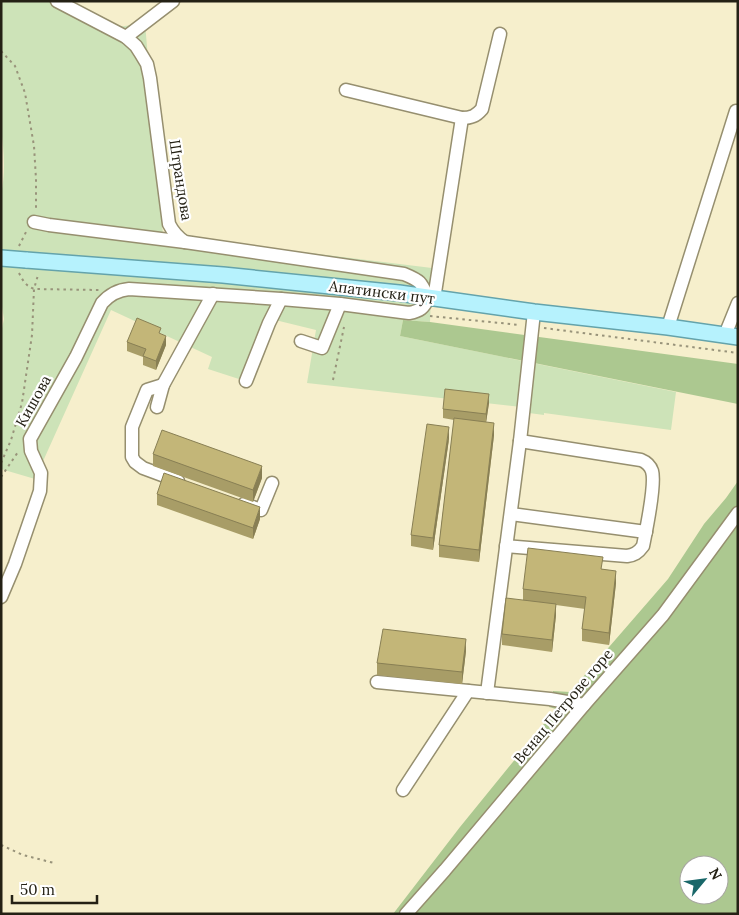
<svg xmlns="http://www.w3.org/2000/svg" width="739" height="915" font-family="Lora,serif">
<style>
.green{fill:#cde3b8}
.forest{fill:#acc890;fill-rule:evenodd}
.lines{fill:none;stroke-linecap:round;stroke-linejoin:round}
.minor-casing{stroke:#968f6f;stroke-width:15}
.major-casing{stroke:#64a3ab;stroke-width:18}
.path{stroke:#98937a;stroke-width:2;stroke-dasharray:2.5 4;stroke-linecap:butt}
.minor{stroke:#fff;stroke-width:12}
.major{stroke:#b6f2fd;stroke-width:15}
.major-bridge-casing{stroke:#64a3ab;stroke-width:18;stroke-linecap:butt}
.major-bridge{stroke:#b6f2fd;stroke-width:15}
.wall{fill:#a89d67}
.shaded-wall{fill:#887f54}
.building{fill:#c3b678;stroke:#887f54}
.labels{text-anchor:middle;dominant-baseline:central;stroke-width:4.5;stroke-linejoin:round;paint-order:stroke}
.street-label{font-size:15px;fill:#242115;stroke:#fff}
</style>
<rect width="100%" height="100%" fill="#f6efcc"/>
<path class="green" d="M 1,1 L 51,1 L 118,27 L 145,23 L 163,235 L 432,268 L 430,322 L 403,320 L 400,336 L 676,392 L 671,430 L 544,413 L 544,415 L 529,413 L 530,408 L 307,383 L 316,330 L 267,318 L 242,380 L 208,369 L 212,357 L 111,310 L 35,479 L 1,469 L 1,333 L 4,319 L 1,301 L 1,194 C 6,172 4,151 1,129 Z"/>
<g class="forest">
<path d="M 403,320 L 430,322 L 738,364 L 738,404 L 400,336 Z"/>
<path d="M 738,481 L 738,914 L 393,914 L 460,827 L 556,709 L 549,707 L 553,691 L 570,692 L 668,579 L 704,524 L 726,498 ZM 689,865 L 719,865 L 719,895 L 689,895 Z"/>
</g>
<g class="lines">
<defs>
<g id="minor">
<path d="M 126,37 L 173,1"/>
<path d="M 346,90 L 462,118 C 471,118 476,116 482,109 L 500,34"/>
<path d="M 34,222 L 49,225 L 185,242"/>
<path d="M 434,299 L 462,118"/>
<path d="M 668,327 L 736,111"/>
<path d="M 725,335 L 738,303"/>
<path d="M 301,341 L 322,348 L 340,304"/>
<path d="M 246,381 L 269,323 L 281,299"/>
<path d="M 163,385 L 147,390 L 132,427 L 132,457 L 135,462 L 143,468 L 178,481"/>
<path d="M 157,407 L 163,385 L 213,294"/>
<path d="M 244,504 L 261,510 L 272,483"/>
<path d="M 511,514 L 646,532"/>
<path d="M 506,546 L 627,556 C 634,555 638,553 643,546 C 646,531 656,484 652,471 C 650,465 646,462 641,460 L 520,441"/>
<path d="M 1,597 L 15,564 L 40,491 L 41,473 L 31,451 L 30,439 L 76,357 L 102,303 C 110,294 118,290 129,289 L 281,299 L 340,304 L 409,313 C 420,311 424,308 428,298 C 421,282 421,281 404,274 L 185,242 C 177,237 173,232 169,224 L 150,78 L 147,64 L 141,54 L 136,46 L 126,37 L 57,1"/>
<path d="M 377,682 L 550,699 L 584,705"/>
<path d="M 487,693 L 520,441 L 534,312"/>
<path d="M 403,790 L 468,691"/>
<path d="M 406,914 L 445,870 L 584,705 L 663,615 L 738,513"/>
</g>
<path id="major" d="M 26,260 L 223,275 L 340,287 L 399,293 L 534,312 L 668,327 L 738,337"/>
</defs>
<use href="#minor" class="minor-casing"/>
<use href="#major" class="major-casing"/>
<g class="path">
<path d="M 1,51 L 15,66 L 25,93 L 34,146 L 36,179 L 36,211"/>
<path d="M 19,246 L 27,230"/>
<path d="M 19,273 C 23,281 26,286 34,289 L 99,290"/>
<path d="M 430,316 L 520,325"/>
<path d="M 544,328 L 738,353"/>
<path d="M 333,380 L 344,327"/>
<path d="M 1,463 L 11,440 L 22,403 L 32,335 L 34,289 L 38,275"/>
<path d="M 1,477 L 18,452"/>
<path d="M 1,845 L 23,855 L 54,863"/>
</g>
<use href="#minor" class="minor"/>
<use href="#major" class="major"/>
<defs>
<path id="major-bridge" d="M 1,258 L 26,260"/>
</defs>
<use href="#major-bridge" class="major-bridge-casing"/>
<use href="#major-bridge" class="major-bridge"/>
</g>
<g class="wall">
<path d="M 161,334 L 166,345 L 156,370 L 143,365 L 143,357 L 127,351 L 127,342 Z"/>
<path d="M 489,403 L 486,422 L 494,435 L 479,562 L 439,557 L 439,545 L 454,420 L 443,418 L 443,409 Z"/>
<path d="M 449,439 L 433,550 L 411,546 L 411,535 Z"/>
<path d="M 153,454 L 262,478 L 253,502 L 153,466 Z"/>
<path d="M 157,494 L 260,519 L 253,539 L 157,505 Z"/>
<path d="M 603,569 L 616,583 L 609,645 L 582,641 L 582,629 L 585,609 L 556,605 L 556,615 L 552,652 L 502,645 L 502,634 L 523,600 L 523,589 Z"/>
<path d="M 466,651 L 462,684 L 377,675 L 377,663 Z"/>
</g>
<g class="shaded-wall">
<path d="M 166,336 L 166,345 L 156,370 L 156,361 Z"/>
<path d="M 489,394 L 489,403 L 486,423 L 486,414 Z"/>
<path d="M 494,423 L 494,435 L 479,562 L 479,550 Z"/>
<path d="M 449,427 L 449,439 L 433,550 L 433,538 Z"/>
<path d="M 262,466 L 262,478 L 253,502 L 253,490 Z"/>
<path d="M 260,507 L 260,519 L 253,539 L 253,528 Z"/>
<path d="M 616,571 L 616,583 L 609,645 L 609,633 Z"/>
<path d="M 556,604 L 556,615 L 552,652 L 552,640 Z"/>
<path d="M 466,639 L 466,651 L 462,684 L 462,672 Z"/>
</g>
<g class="building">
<path d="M 137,318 L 161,328 L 159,333 L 166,336 L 156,361 L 143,356 L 146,349 L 127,342 Z"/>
<path d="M 445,389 L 489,394 L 486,414 L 443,409 Z"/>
<path d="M 454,418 L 494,423 L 479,550 L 439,545 Z"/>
<path d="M 427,424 L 449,427 L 433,538 L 411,535 Z"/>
<path d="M 162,430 L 262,466 L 253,490 L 153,454 Z"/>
<path d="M 164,473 L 260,507 L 253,528 L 157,494 Z"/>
<path d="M 528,548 L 603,557 L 601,569 L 616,571 L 609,633 L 582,629 L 586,597 L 523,589 Z"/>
<path d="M 506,598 L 556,604 L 552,640 L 502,634 Z"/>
<path d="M 383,629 L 466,639 L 462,672 L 377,663 Z"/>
</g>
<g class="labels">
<g class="street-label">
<text transform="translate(181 180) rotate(81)">Штрандова</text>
<text transform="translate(382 292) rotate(7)">Апатински пут</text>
<text transform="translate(33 401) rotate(-61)">Кишова</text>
<text transform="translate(563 706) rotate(-50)">Венац Петрове горе</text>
</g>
</g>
<rect width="739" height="915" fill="none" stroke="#242115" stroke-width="5"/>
<g transform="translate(704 880) rotate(61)"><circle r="24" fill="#ffffff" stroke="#a7a6a1"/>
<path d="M0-4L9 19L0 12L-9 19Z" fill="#196769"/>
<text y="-8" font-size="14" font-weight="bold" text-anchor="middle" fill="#242115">N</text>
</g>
<path d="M12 895v8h85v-8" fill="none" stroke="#242115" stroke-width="2.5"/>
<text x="20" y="895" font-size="15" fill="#242115" stroke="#ffffff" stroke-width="4" paint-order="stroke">50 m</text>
</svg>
